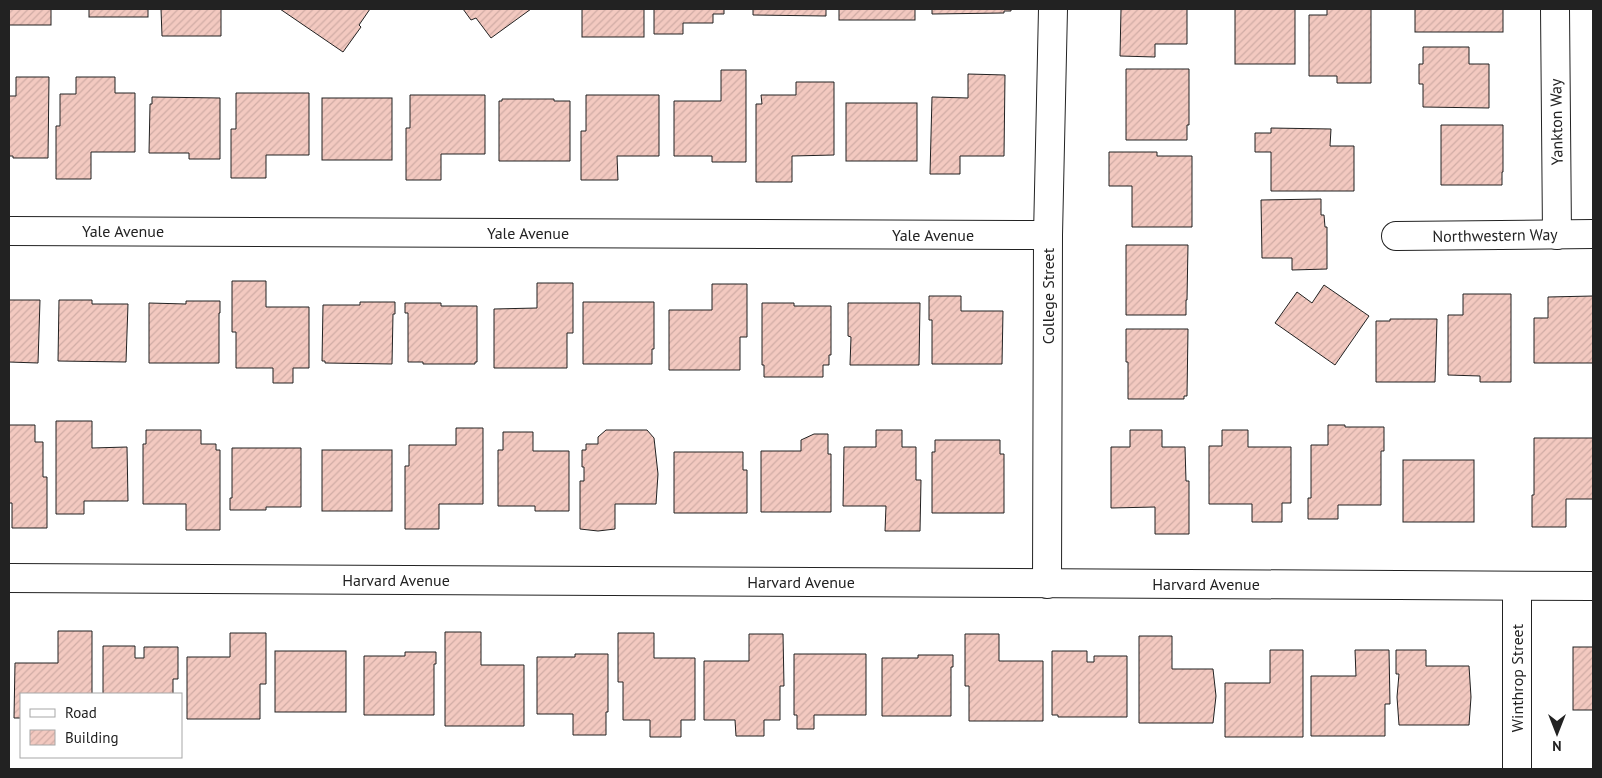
<svg xmlns="http://www.w3.org/2000/svg" width="1602" height="778" font-family="'PT Sans',sans-serif">
<style>
.building{fill:url(#building-hatch);stroke:#222}
.lines{fill:none;stroke-linecap:round;stroke-linejoin:round}
.minor-casing{stroke:#222;stroke-width:30}
.minor{stroke:#fff;stroke-width:28}
.labels{text-anchor:middle;dominant-baseline:central;stroke-width:4;stroke-linejoin:round;paint-order:stroke}
.street-label{font-size:16px;fill:#222;stroke:#fff}
</style>
<defs>
<pattern id="building-hatch" width="6" height="6" patternUnits="userSpaceOnUse" patternTransform="scale(1.25)"><rect width="6" height="6" fill="#f3c9c0"/><path d="M-1 1l2-2M0 6l6-6M5 7l2-2" fill="none" stroke="#d0aca5"/></pattern>
</defs>
<rect width="100%" height="100%" fill="#fff"/>
<g class="building">
<rect x="9" y="9" width="42" height="16"/>
<rect x="89" y="9" width="59" height="8"/>
<path d="M 161,9 L 221,9 L 221,36 L 162,36 Z"/>
<path d="M 280,9 L 370,9 L 359,25 L 361,27 L 343,52 Z"/>
<path d="M 463,9 L 531,9 L 491,38 L 476,18 L 471,20 Z"/>
<rect x="582" y="9" width="62" height="28"/>
<path d="M 654,9 L 724,9 L 724,14 L 713,14 L 713,23 L 683,23 L 683,34 L 654,34 Z"/>
<path d="M 753,9 L 826,9 L 826,16 L 753,15 Z"/>
<rect x="839" y="9" width="76" height="11"/>
<path d="M 932,9 L 1011,9 L 1011,11 L 1004,11 L 1004,13 L 932,14 Z"/>
<path d="M 1121,9 L 1187,9 L 1187,44 L 1155,44 L 1155,57 L 1120,56 Z"/>
<rect x="1235" y="9" width="60" height="55"/>
<path d="M 1327,9 L 1371,9 L 1371,83 L 1337,83 L 1337,76 L 1309,76 L 1309,15 L 1327,15 Z"/>
<rect x="1415" y="9" width="88" height="23"/>
<path d="M 1423,47 L 1469,47 L 1469,64 L 1489,64 L 1489,108 L 1423,107 L 1423,84 L 1419,84 L 1419,64 L 1423,64 Z"/>
<path d="M 1126,69 L 1189,69 L 1189,125 L 1187,125 L 1187,140 L 1126,140 Z"/>
<path d="M 721,70 L 746,70 L 746,162 L 712,162 L 712,156 L 674,156 L 674,101 L 721,101 Z"/>
<path d="M 968,74 L 1005,75 L 1004,156 L 960,156 L 960,174 L 930,174 L 932,97 L 968,98 Z"/>
<path d="M 16,77 L 49,77 L 48,158 L 13,158 L 13,156 L 9,156 L 9,96 L 16,96 Z"/>
<path d="M 76,77 L 115,77 L 115,93 L 135,93 L 135,152 L 91,152 L 91,179 L 56,179 L 56,126 L 60,126 L 60,94 L 76,94 Z"/>
<path d="M 796,82 L 834,82 L 834,155 L 792,156 L 792,182 L 756,182 L 756,104 L 762,104 L 761,95 L 796,95 Z"/>
<path d="M 236,93 L 309,93 L 309,155 L 266,155 L 266,178 L 231,178 L 231,129 L 236,129 Z"/>
<path d="M 410,95 L 485,95 L 485,154 L 441,154 L 441,180 L 406,180 L 406,128 L 410,128 Z"/>
<path d="M 586,95 L 659,95 L 659,156 L 617,156 L 618,180 L 581,180 L 581,131 L 586,131 Z"/>
<path d="M 152,97 L 220,98 L 220,159 L 189,159 L 189,153 L 149,153 L 150,104 L 152,104 Z"/>
<rect x="322" y="98" width="70" height="62"/>
<path d="M 502,99 L 554,99 L 554,101 L 570,101 L 570,161 L 499,161 L 499,101 L 502,101 Z"/>
<rect x="846" y="103" width="71" height="58"/>
<path d="M 1441,125 L 1503,125 L 1503,172 L 1502,172 L 1502,185 L 1441,185 Z"/>
<path d="M 1271,128 L 1331,129 L 1330,146 L 1354,146 L 1354,191 L 1271,191 L 1271,152 L 1255,152 L 1255,133 L 1271,133 Z"/>
<path d="M 1109,152 L 1157,152 L 1157,156 L 1192,156 L 1192,227 L 1132,227 L 1132,186 L 1109,186 Z"/>
<path d="M 1321,199 L 1321,215 L 1324,215 L 1325,227 L 1327,227 L 1327,269 L 1292,270 L 1292,258 L 1262,258 L 1261,200 Z"/>
<path d="M 1126,245 L 1188,245 L 1187,300 L 1186,300 L 1186,315 L 1126,315 Z"/>
<path d="M 232,281 L 266,281 L 266,307 L 309,307 L 309,368 L 293,368 L 293,383 L 273,383 L 273,368 L 236,368 L 236,332 L 232,332 Z"/>
<path d="M 537,283 L 573,283 L 573,333 L 567,333 L 567,368 L 494,368 L 494,309 L 537,308 Z"/>
<path d="M 712,284 L 747,284 L 747,337 L 740,337 L 740,370 L 669,370 L 669,310 L 712,310 Z"/>
<path d="M 1324,285 L 1369,316 L 1335,365 L 1275,323 L 1297,292 L 1312,303 Z"/>
<path d="M 1463,294 L 1511,294 L 1511,382 L 1480,382 L 1480,376 L 1448,375 L 1448,315 L 1463,315 Z"/>
<path d="M 929,296 L 961,296 L 961,311 L 1003,311 L 1002,364 L 932,364 L 932,320 L 929,320 Z"/>
<path d="M 1593,296 L 1593,363 L 1534,363 L 1534,318 L 1548,318 L 1548,297 Z"/>
<path d="M 9,300 L 40,300 L 38,363 L 9,362 Z"/>
<path d="M 59,300 L 92,300 L 92,304 L 128,304 L 126,362 L 58,361 Z"/>
<path d="M 186,301 L 220,301 L 220,313 L 219,313 L 219,363 L 149,363 L 149,303 L 186,304 Z"/>
<path d="M 360,302 L 395,302 L 395,314 L 393,314 L 392,364 L 325,363 L 325,361 L 322,361 L 323,305 L 360,305 Z"/>
<path d="M 583,302 L 654,302 L 654,349 L 652,349 L 652,364 L 583,364 Z"/>
<path d="M 405,303 L 441,303 L 441,306 L 477,306 L 477,362 L 475,362 L 475,364 L 423,364 L 423,362 L 408,362 L 408,313 L 405,313 Z"/>
<path d="M 762,303 L 794,303 L 794,306 L 831,306 L 831,355 L 829,355 L 829,365 L 823,365 L 823,377 L 764,377 L 764,365 L 762,365 Z"/>
<path d="M 848,303 L 920,303 L 919,365 L 850,365 L 851,337 L 848,336 Z"/>
<path d="M 1390,319 L 1437,319 L 1435,382 L 1376,382 L 1376,321 L 1390,321 Z"/>
<path d="M 1126,329 L 1188,329 L 1187,396 L 1184,396 L 1184,399 L 1128,399 L 1128,362 L 1126,362 Z"/>
<path d="M 56,421 L 92,421 L 92,448 L 127,447 L 128,501 L 84,501 L 84,514 L 56,514 Z"/>
<path d="M 9,425 L 35,425 L 35,442 L 43,442 L 43,477 L 47,477 L 47,528 L 12,528 L 12,503 L 9,503 Z"/>
<path d="M 1328,425 L 1345,425 L 1345,427 L 1384,427 L 1384,451 L 1381,451 L 1381,505 L 1338,505 L 1338,519 L 1308,519 L 1308,498 L 1311,498 L 1311,445 L 1328,445 Z"/>
<path d="M 456,428 L 483,428 L 483,504 L 439,504 L 439,529 L 405,529 L 405,466 L 409,466 L 409,445 L 456,445 Z"/>
<path d="M 146,430 L 201,430 L 201,444 L 216,444 L 216,450 L 220,450 L 220,530 L 186,530 L 186,504 L 143,504 L 143,444 L 146,444 Z"/>
<path d="M 606,430 L 647,430 L 654,438 L 658,474 L 656,504 L 615,504 L 615,529 L 598,531 L 580,529 L 580,481 L 584,481 L 584,467 L 582,467 L 582,450 L 586,450 L 586,444 L 598,444 L 598,437 Z"/>
<path d="M 876,430 L 902,430 L 902,447 L 916,447 L 916,480 L 921,480 L 920,531 L 885,531 L 886,506 L 843,506 L 844,447 L 876,447 Z"/>
<path d="M 1130,430 L 1162,430 L 1162,447 L 1185,447 L 1186,481 L 1189,481 L 1189,534 L 1155,534 L 1155,507 L 1111,508 L 1111,447 L 1130,447 Z"/>
<path d="M 1222,430 L 1248,430 L 1248,447 L 1291,447 L 1291,503 L 1282,503 L 1282,522 L 1252,522 L 1252,504 L 1209,504 L 1209,446 L 1222,446 Z"/>
<path d="M 503,432 L 533,432 L 533,451 L 569,451 L 569,511 L 535,511 L 535,506 L 498,506 L 498,450 L 503,450 Z"/>
<path d="M 814,434 L 828,434 L 828,454 L 831,454 L 831,512 L 761,512 L 761,451 L 801,451 L 801,440 Z"/>
<path d="M 1534,438 L 1593,438 L 1593,499 L 1566,499 L 1566,527 L 1532,527 L 1532,495 L 1534,495 Z"/>
<path d="M 935,440 L 1000,440 L 1000,454 L 1004,454 L 1004,513 L 932,513 L 932,452 L 935,452 Z"/>
<path d="M 232,448 L 301,448 L 301,507 L 266,507 L 266,510 L 230,510 L 230,498 L 232,498 Z"/>
<rect x="322" y="450" width="70" height="61"/>
<path d="M 674,452 L 743,452 L 743,470 L 747,470 L 747,513 L 674,513 Z"/>
<rect x="1403" y="460" width="71" height="62"/>
<path d="M 58,631 L 92,631 L 92,694 L 21,694 L 21,718 L 14,718 L 15,663 L 58,663 Z"/>
<path d="M 445,632 L 481,632 L 481,665 L 524,665 L 524,726 L 445,726 Z"/>
<path d="M 230,633 L 266,633 L 266,684 L 260,684 L 260,719 L 187,719 L 187,657 L 230,657 Z"/>
<path d="M 618,633 L 654,633 L 654,658 L 695,658 L 695,720 L 681,720 L 681,737 L 650,737 L 650,720 L 623,720 L 623,682 L 618,682 Z"/>
<path d="M 749,634 L 783,634 L 784,686 L 780,686 L 780,720 L 764,720 L 764,736 L 736,736 L 735,720 L 704,720 L 704,661 L 749,661 Z"/>
<path d="M 965,634 L 999,634 L 999,661 L 1043,661 L 1043,721 L 969,721 L 969,686 L 965,686 Z"/>
<path d="M 1139,636 L 1172,636 L 1172,669 L 1213,669 L 1216,696 L 1213,723 L 1139,723 Z"/>
<path d="M 103,646 L 135,646 L 135,658 L 144,658 L 144,647 L 178,647 L 178,679 L 173,679 L 173,694 L 103,694 Z"/>
<rect x="1573" y="647" width="20" height="63"/>
<path d="M 1270,650 L 1303,650 L 1303,737 L 1225,737 L 1225,683 L 1270,683 Z"/>
<path d="M 1355,650 L 1389,650 L 1390,704 L 1385,704 L 1385,736 L 1311,736 L 1311,676 L 1356,676 Z"/>
<path d="M 1396,650 L 1426,650 L 1426,666 L 1469,666 L 1471,697 L 1469,725 L 1399,725 L 1397,697 L 1399,674 L 1396,674 Z"/>
<rect x="275" y="651" width="71" height="61"/>
<path d="M 1052,651 L 1087,651 L 1087,662 L 1094,662 L 1094,656 L 1127,656 L 1127,717 L 1058,717 L 1058,715 L 1052,715 Z"/>
<path d="M 405,652 L 436,652 L 436,664 L 434,664 L 434,715 L 364,715 L 364,656 L 405,656 Z"/>
<path d="M 575,654 L 608,654 L 608,712 L 606,712 L 606,735 L 573,735 L 573,714 L 537,714 L 537,657 L 575,657 Z"/>
<path d="M 794,654 L 866,654 L 866,715 L 814,715 L 814,729 L 797,729 L 797,715 L 794,715 Z"/>
<path d="M 918,655 L 953,655 L 953,667 L 951,667 L 951,716 L 882,716 L 882,658 L 918,658 Z"/>
</g>
<g class="lines">
<defs>
<g id="minor">
<path d="M 1555,9 L 1557,235"/>
<path d="M 9,231 L 1048,235"/>
<path d="M 1396,236 L 1593,234"/>
<path d="M 9,578 L 1593,586"/>
<path d="M 1047,584 L 1048,235 L 1053,9"/>
<path d="M 1517,769 L 1517,586"/>
</g>
</defs>
<use href="#minor" class="minor-casing"/>
<use href="#minor" class="minor"/>
</g>
<g class="labels">
<g class="street-label">
<text transform="translate(1556 122) rotate(-91)">Yankton Way</text>
<text x="123" y="231">Yale Avenue</text>
<text x="528" y="233">Yale Avenue</text>
<text x="933" y="235">Yale Avenue</text>
<text transform="translate(1495 235) rotate(-1)">Northwestern Way</text>
<text transform="translate(1048 296) rotate(-90)">College Street</text>
<text x="396" y="580">Harvard Avenue</text>
<text x="801" y="582">Harvard Avenue</text>
<text x="1206" y="584">Harvard Avenue</text>
<text transform="translate(1517 678) rotate(-90)">Winthrop Street</text>
</g>
</g>
<rect width="1602" height="778" fill="none" stroke="#222222" stroke-width="20"/>
<rect x="20" y="693" width="162" height="65" fill="#ffffff" stroke="#a7a7a7"/>
<rect x="30" y="709" width="25" height="8" fill="#ffffff" stroke="#a7a7a7"/>
<text x="65" y="718" font-size="15" fill="#222222">Road</text>
<rect x="30" y="730" width="25" height="15" fill="url(#building-hatch)" stroke="#a7a7a7"/>
<text x="65" y="743" font-size="15" fill="#222222">Building</text>
<g transform="translate(1557 733) rotate(180)" stroke="#ffffff" stroke-width="4" paint-order="stroke">
<path d="M0-4L9 19L0 12L-9 19Z" fill="#222222"/>
<text y="-8" font-size="14" font-weight="bold" text-anchor="middle" fill="#222222">N</text>
</g>
</svg>
